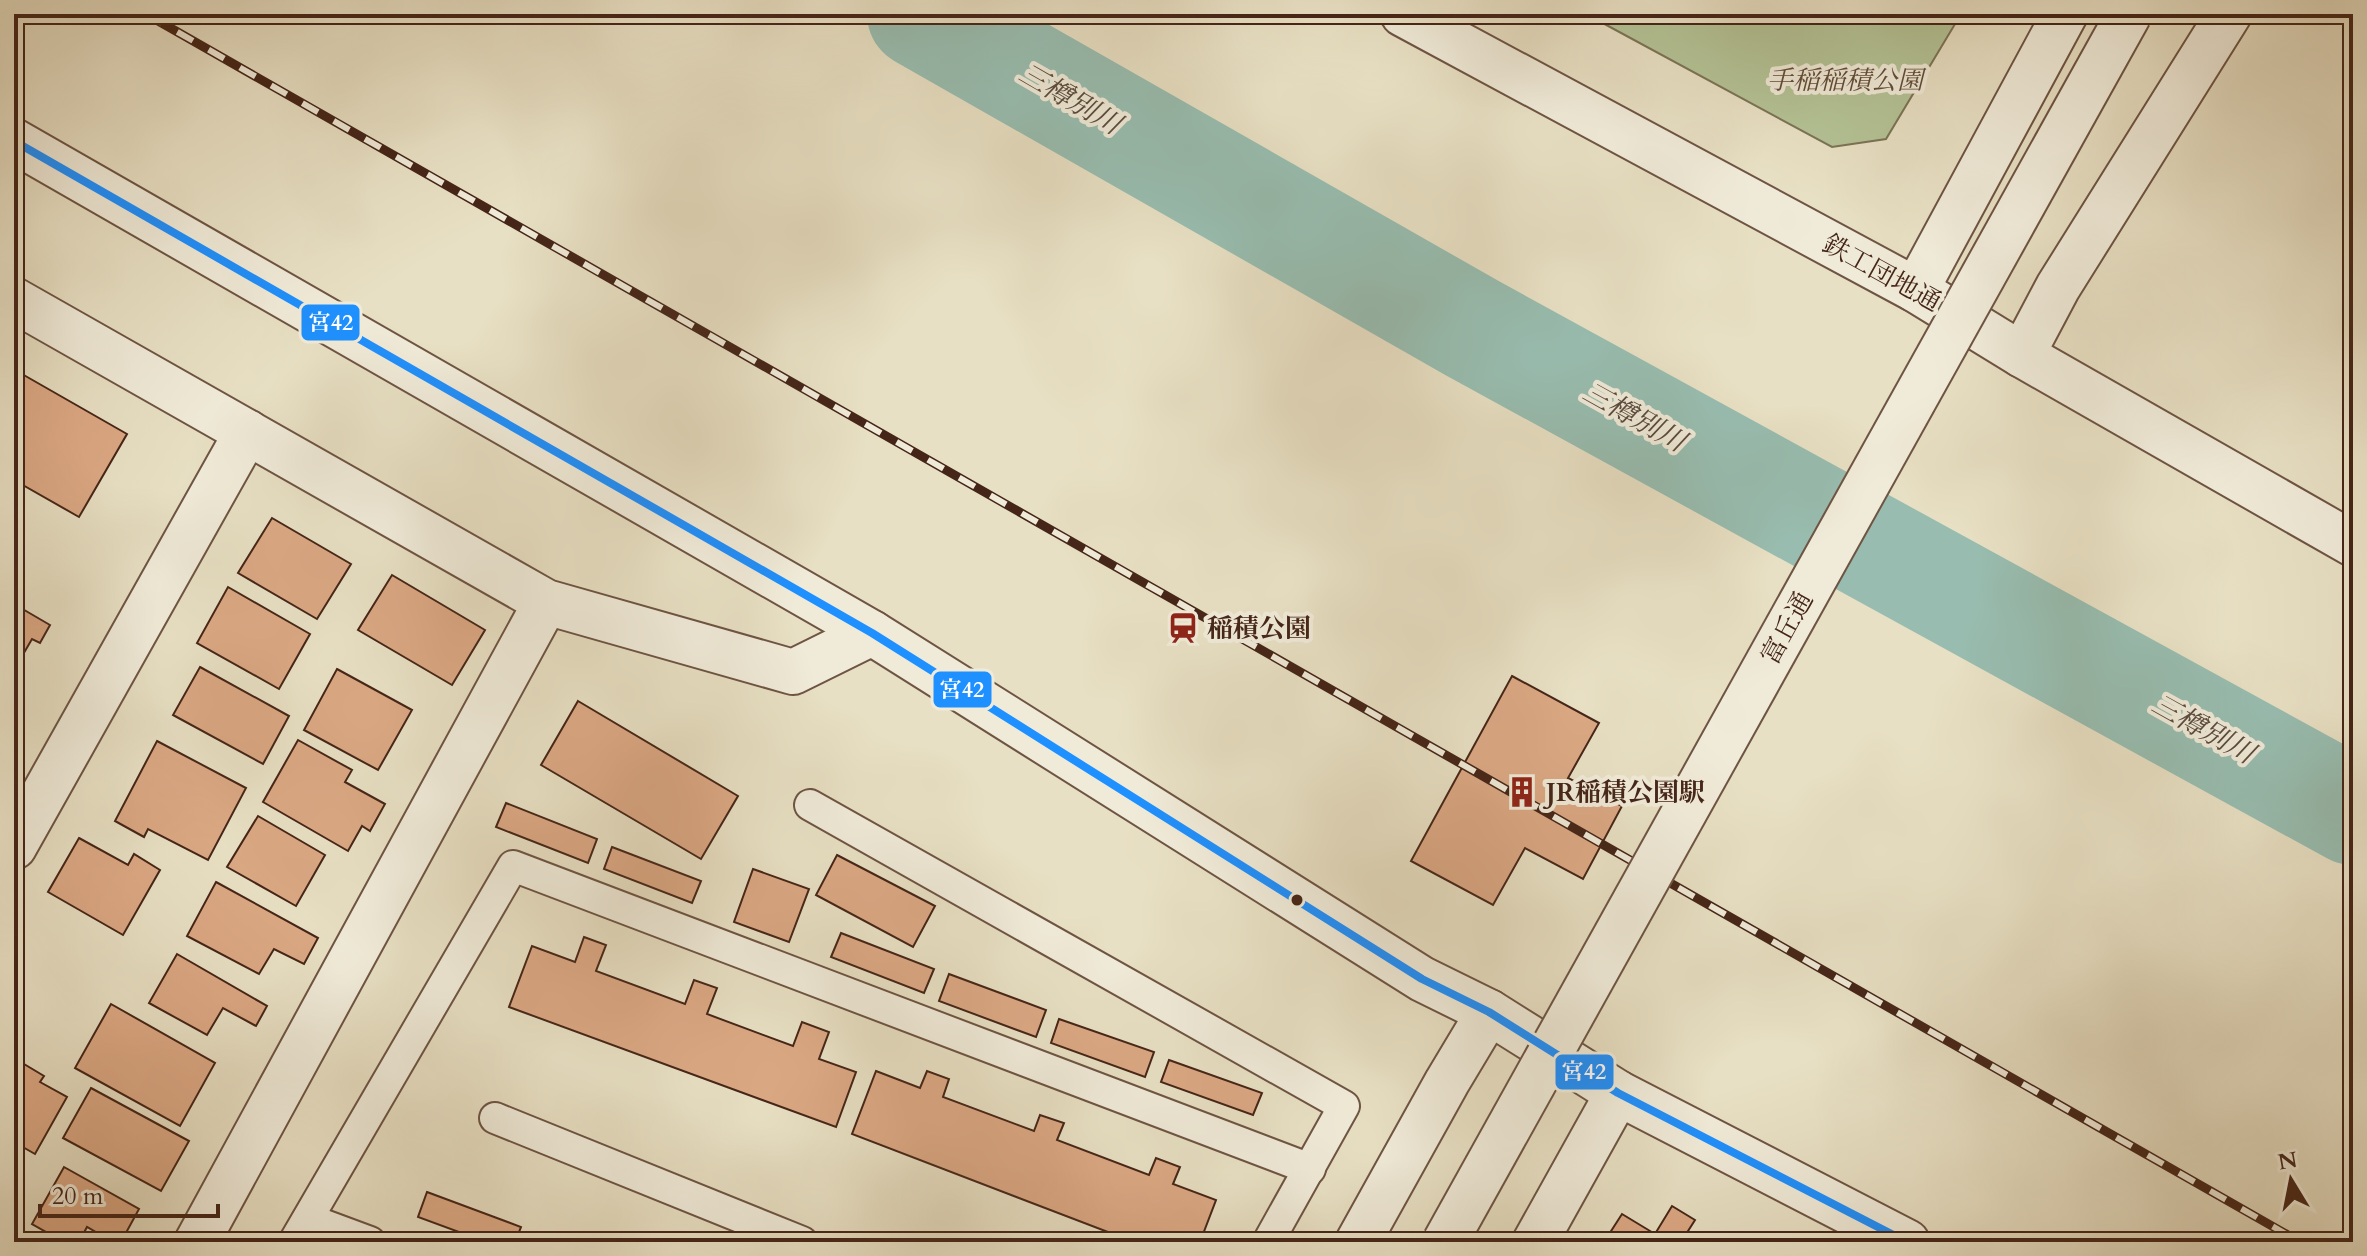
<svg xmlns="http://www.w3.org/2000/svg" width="2367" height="1256" font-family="Cardo,'Noto Serif JP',serif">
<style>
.green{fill:#b4c396;stroke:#7c7457;stroke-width:2}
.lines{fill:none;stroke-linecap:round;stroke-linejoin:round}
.river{stroke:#98bdb0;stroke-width:108}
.building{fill:#dba884;stroke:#452518;stroke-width:2}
.service-casing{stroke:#6e5443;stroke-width:34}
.minor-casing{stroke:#6e5443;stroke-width:48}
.tertiary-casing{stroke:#6e5443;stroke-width:48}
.service{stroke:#f0ebd9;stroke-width:30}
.minor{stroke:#f0ebd9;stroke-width:44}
.tertiary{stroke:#f0ebd9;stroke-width:44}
.rail-casing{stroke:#452518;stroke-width:9}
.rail{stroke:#f0ebd9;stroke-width:6;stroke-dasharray:18;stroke-linecap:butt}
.tertiary-bridge-casing{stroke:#6e5443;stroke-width:48;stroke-linecap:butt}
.tertiary-bridge{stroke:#f0ebd9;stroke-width:44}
.bus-1-casing{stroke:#f0ebd9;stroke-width:14}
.bus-1{stroke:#1e90ff;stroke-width:8}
.bus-dot{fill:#452518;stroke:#f0ebd9;stroke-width:3}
.labels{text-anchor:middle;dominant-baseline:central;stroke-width:8;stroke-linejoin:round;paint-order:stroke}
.park-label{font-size:26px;font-style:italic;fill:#614c38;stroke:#f0ebd9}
.street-label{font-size:26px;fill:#452518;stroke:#f0ebd9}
.poi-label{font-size:26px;font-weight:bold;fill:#452518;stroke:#f0ebd9;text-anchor:start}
.water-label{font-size:28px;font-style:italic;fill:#5a4b3e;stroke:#f0ebd9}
.line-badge{stroke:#f0ebd9;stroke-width:3}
.badge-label{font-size:22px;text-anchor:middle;font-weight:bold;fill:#fff}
</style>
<rect width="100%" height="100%" fill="#e8e0c4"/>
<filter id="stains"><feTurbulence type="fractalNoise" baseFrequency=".0025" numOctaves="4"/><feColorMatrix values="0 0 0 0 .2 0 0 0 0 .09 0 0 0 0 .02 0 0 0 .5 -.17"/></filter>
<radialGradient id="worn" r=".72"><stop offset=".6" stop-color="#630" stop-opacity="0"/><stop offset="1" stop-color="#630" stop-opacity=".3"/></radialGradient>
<path class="green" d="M 1586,14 L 1961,14 L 1886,139 L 1832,147 Z"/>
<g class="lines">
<path class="river" d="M 921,14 L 1472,328 L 2353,811"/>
</g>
<g class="building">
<path d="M 22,374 L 127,434 L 79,517 L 14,480 L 14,389 Z"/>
<path d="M 272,518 L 351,564 L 317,619 L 238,573 Z"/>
<path d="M 392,575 L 485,630 L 452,685 L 358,630 Z"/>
<path d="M 228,587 L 310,634 L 279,689 L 197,643 Z"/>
<path d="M 14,604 L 50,625 L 40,643 L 32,639 L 14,670 Z"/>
<path d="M 200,667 L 289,716 L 263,764 L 173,715 Z"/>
<path d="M 337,669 L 412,710 L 378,770 L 304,730 Z"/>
<path d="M 1512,676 L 1599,723 L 1568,778 L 1622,806 L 1583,879 L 1525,848 L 1493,905 L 1411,861 Z"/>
<path d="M 578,701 L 738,796 L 701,859 L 541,765 Z"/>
<path d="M 298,740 L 352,770 L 345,782 L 385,804 L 370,831 L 362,826 L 348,851 L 263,802 Z"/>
<path d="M 157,741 L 246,788 L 208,860 L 148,829 L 144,837 L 115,821 Z"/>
<path d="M 506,803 L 597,839 L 588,863 L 496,827 Z"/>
<path d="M 258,816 L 325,855 L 296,906 L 227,867 Z"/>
<path d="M 79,838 L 128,865 L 134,854 L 160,870 L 123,935 L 48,892 Z"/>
<path d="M 612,847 L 701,881 L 692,903 L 604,869 Z"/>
<path d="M 837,855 L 935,906 L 913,947 L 816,895 Z"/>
<path d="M 753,869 L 809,889 L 789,942 L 734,922 Z"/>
<path d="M 216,882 L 318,938 L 304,964 L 274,949 L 259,974 L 187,936 Z"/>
<path d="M 841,933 L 934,969 L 924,993 L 831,957 Z"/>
<path d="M 584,937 L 606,945 L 596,971 L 685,1004 L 694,980 L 717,988 L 707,1014 L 793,1046 L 802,1022 L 829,1032 L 819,1059 L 856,1072 L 836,1127 L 509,1007 L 532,946 L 575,962 Z"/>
<path d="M 177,954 L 267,1006 L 256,1026 L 223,1008 L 207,1035 L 149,1003 Z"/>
<path d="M 949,974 L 1046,1010 L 1036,1037 L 939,1001 Z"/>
<path d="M 111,1004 L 215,1063 L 180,1126 L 75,1068 Z"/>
<path d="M 1059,1019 L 1154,1052 L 1145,1077 L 1051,1043 Z"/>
<path d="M 14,1058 L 44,1076 L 40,1082 L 67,1097 L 35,1154 L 14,1142 Z"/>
<path d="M 1169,1060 L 1262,1093 L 1253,1115 L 1161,1082 Z"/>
<path d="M 876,1071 L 920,1088 L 927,1071 L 949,1079 L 943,1097 L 1034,1131 L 1040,1115 L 1064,1123 L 1057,1140 L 1149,1175 L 1156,1158 L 1180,1167 L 1173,1184 L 1216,1200 L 1200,1242 L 1134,1242 L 852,1134 Z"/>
<path d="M 91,1088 L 189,1141 L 161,1191 L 63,1138 Z"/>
<path d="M 64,1167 L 139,1209 L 121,1242 L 113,1242 L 87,1227 L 79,1242 L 64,1242 L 32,1224 Z"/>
<path d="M 427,1192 L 521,1227 L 515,1242 L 486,1242 L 418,1217 Z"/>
<path d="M 1672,1206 L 1695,1220 L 1681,1242 L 1604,1242 L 1622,1214 L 1655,1234 Z"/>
</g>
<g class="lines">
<defs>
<g id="service">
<path d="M 810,805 L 1344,1106 L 1268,1242"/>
<path d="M 495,1118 L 802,1242"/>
<path d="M 308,1219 L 370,1242"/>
<path d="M 294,1242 L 513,866 L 1310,1169"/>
</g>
<g id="minor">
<path d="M 14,141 L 872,633 L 1422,979 L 1489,1012 L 1618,1093 L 1907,1242"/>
<path d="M 1916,290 L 2065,14"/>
<path d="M 14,300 L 546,602 L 793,672 L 872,633"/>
<path d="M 2022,355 L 2058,287 L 2229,14"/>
<path d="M 14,847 L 247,432"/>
<path d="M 197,1242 L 546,602"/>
<path d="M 1358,1242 L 1447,1082 L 1489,1012"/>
<path d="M 1535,1242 L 1618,1093"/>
</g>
<path id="tertiary" d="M 1403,14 L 1916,290 L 2022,355 L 2353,544"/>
</defs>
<use href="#service" class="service-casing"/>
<use href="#minor" class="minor-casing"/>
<use href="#tertiary" class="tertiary-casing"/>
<use href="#service" class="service"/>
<use href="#minor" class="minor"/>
<use href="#tertiary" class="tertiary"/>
<defs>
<path id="rail" d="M 146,14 L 2300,1242"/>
</defs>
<use href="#rail" class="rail-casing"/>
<use href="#rail" class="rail"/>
<defs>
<path id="tertiary-bridge" d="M 1445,1242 L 2129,14"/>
</defs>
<use href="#tertiary-bridge" class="tertiary-bridge-casing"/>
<use href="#tertiary-bridge" class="tertiary-bridge"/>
<defs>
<path id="bus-1" d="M 14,141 L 872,633 L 1422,979 L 1489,1012 L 1618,1093 L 1907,1242"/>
</defs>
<use href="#bus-1" class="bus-1-casing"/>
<use href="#bus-1" class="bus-1"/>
</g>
<defs>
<symbol id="station-bare" viewBox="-9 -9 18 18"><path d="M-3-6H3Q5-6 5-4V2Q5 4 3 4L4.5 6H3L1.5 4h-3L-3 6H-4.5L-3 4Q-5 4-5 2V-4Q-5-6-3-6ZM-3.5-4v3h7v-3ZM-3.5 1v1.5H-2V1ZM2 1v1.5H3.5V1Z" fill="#8f2418" stroke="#f0ebd9" stroke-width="2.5" paint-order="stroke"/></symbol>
<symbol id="building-bare" viewBox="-9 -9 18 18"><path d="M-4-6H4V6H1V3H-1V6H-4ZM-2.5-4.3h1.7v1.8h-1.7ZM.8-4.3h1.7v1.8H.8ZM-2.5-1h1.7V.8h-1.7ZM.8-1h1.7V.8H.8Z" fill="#8f2418" stroke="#f0ebd9" stroke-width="2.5" paint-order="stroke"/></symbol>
</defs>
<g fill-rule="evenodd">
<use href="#station-bare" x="1161" y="606" width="44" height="44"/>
<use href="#building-bare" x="1500" y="770" width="44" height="44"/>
</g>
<circle class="bus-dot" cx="1297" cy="900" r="7"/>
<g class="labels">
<g class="park-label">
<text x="1845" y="80">手稲稲積公園</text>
</g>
<g class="street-label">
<text transform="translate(1882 273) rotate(29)">鉄工団地通</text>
<text transform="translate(1787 628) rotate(-61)">富丘通</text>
</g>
<g class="poi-label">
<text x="1207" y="628">稲積公園</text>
<text x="1546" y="792">JR稲積公園駅</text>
</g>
<g class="water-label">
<text transform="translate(1070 99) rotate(30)">三樽別川</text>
<text transform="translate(1634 417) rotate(29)">三樽別川</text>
<text transform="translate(2203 729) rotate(29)">三樽別川</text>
</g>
</g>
<g class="line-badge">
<rect x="300" y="303" width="61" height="39" rx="8" fill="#1e90ff"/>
<rect x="932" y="670" width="61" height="39" rx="8" fill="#1e90ff"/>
<rect x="1554" y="1053" width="61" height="38" rx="8" fill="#1e90ff"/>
</g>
<g class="badge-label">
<text x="331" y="330">宮42</text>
<text x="962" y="697">宮42</text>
<text x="1584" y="1079">宮42</text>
</g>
<rect width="2367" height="1256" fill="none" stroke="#e8e0c4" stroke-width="48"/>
<rect x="16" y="16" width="2335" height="1224" fill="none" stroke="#452518" stroke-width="4"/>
<rect x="24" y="24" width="2319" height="1208" fill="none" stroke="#452518" stroke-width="2"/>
<g transform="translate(2291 1180) rotate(350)" stroke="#f0ebd9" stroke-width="6" paint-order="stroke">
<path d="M0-6L14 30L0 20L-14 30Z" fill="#452518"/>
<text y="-12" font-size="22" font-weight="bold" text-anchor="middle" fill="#452518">N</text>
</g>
<path d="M40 1204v12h178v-12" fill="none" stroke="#452518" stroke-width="4"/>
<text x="52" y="1204" font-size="24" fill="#452518" stroke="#f0ebd9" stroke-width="6" paint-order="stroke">20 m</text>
<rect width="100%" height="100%" filter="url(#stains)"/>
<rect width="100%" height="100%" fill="url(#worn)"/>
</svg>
